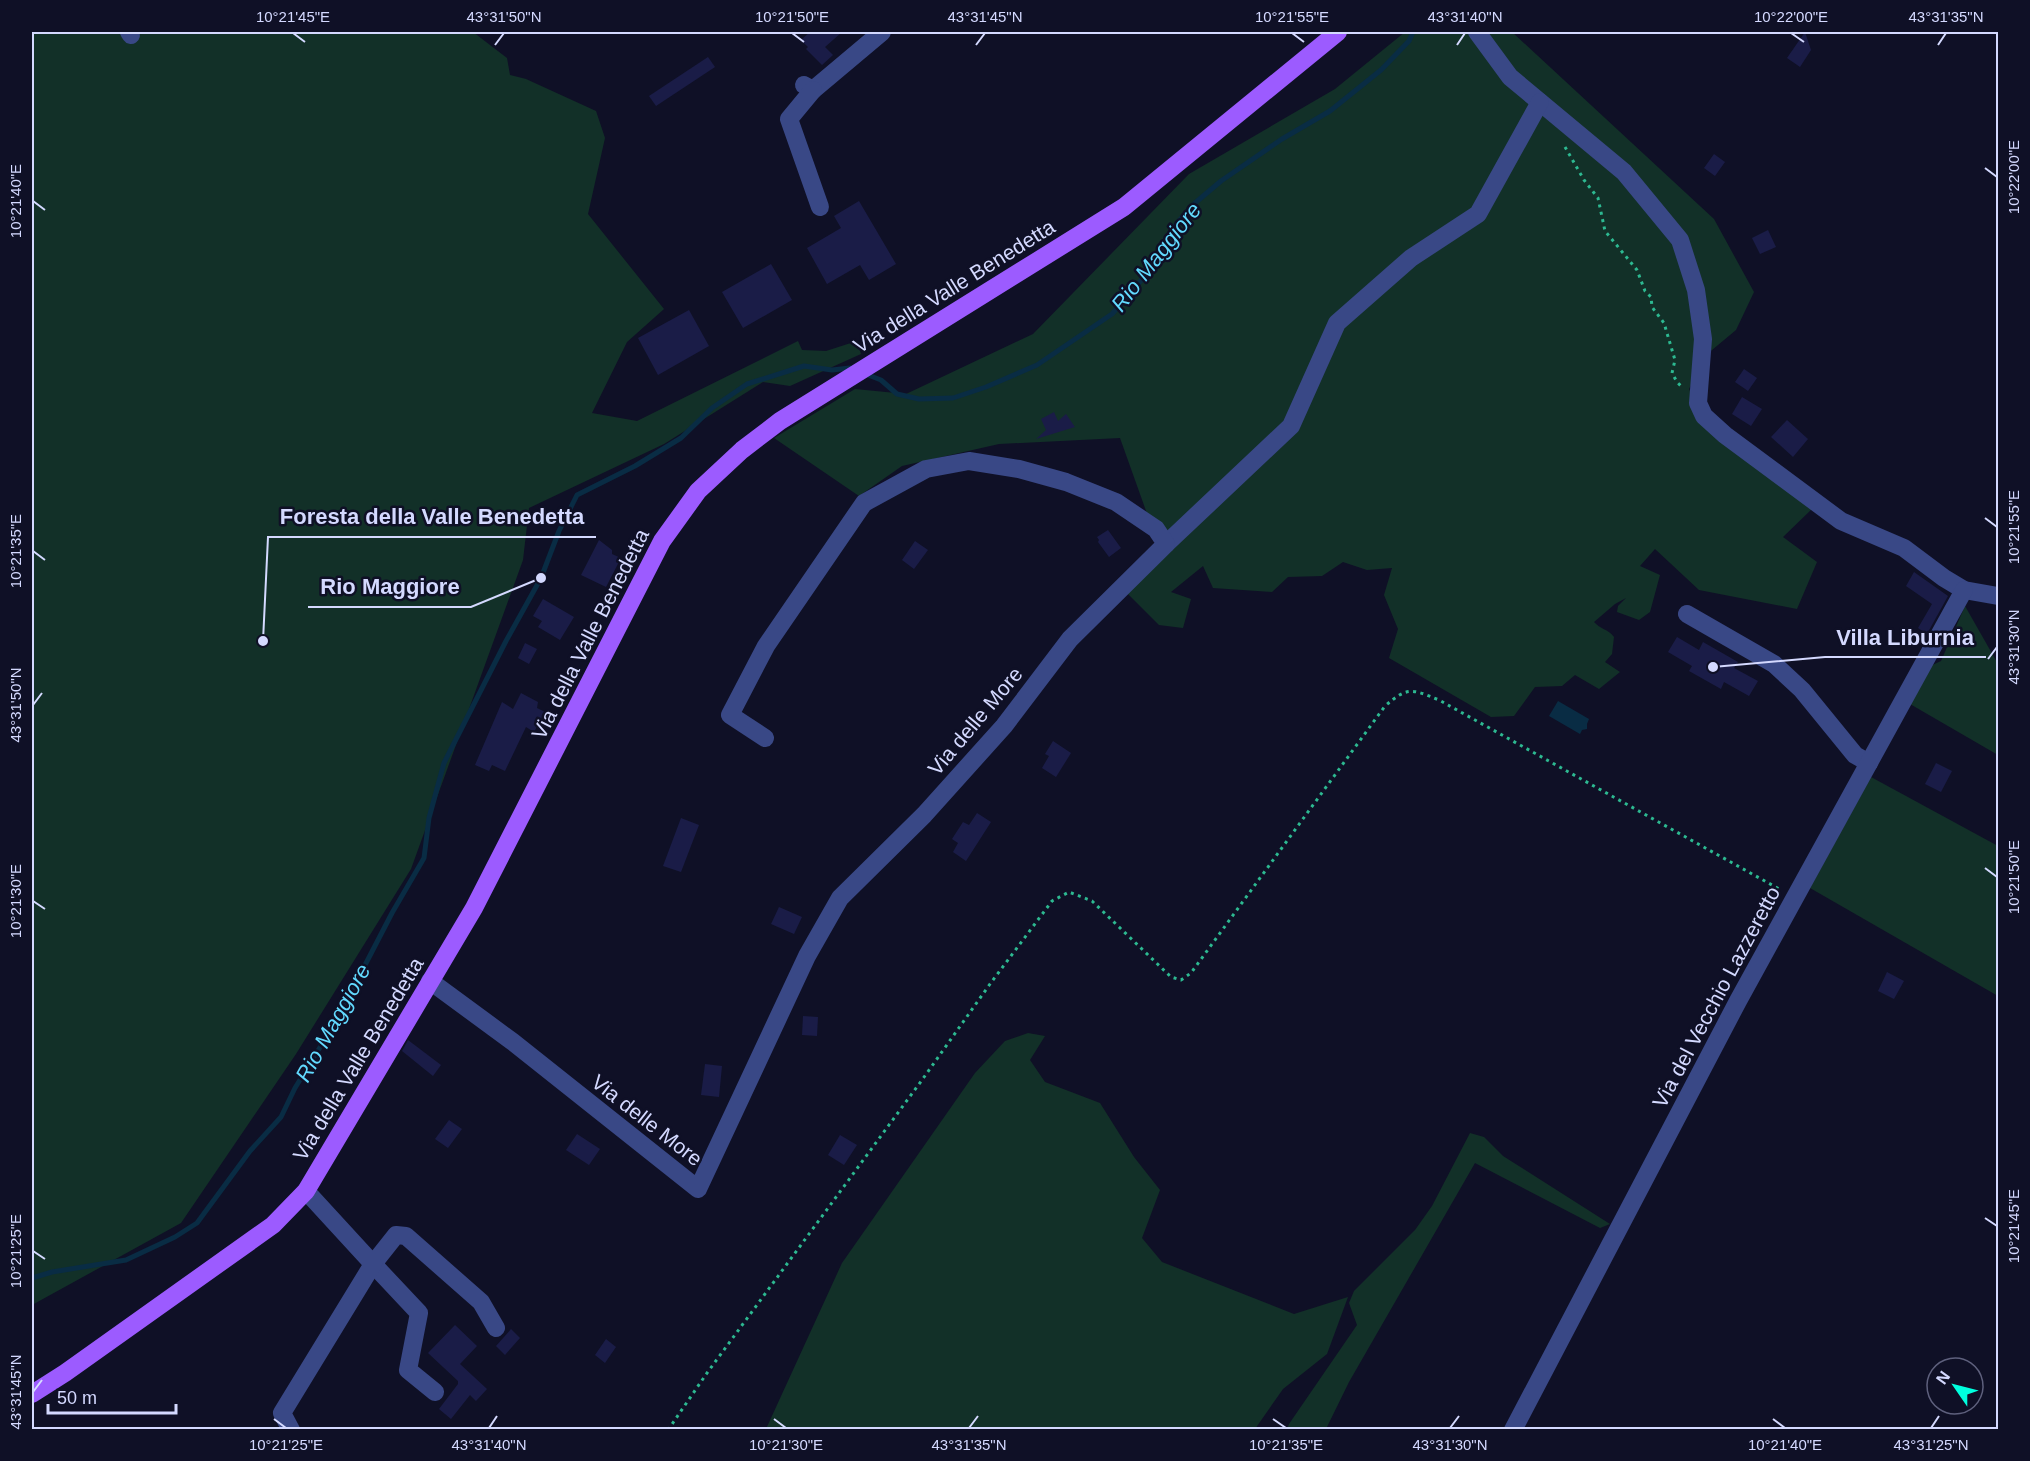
<svg xmlns="http://www.w3.org/2000/svg" width="2030" height="1461" font-family="Arial,sans-serif">
<style>
.green{fill:#123028}
.water{fill:#092c44}
.lines{fill:none;stroke-linecap:round;stroke-linejoin:round}
.stream{stroke:#092c44;stroke-width:5}
.building{fill:#1a1c47}
.path{stroke:#2db991;stroke-width:3;stroke-dasharray:3 4.5;stroke-linecap:butt}
.minor{stroke:#394886;stroke-width:18}
.major{stroke:#9c5bff;stroke-width:18}
.ticks{fill:none;stroke:#d4d9ff;stroke-width:2}
.labels{text-anchor:middle;dominant-baseline:central;stroke-width:5;stroke-linejoin:round;paint-order:stroke}
.street-label{font-size:21px;fill:#d4d9ff;stroke:#0f1026}
.water-label{font-size:22px;font-style:italic;fill:#62daff;stroke:#0f1026}
.leader{fill:none;stroke:#d4d9ff;stroke-width:2}
.callout-dot{fill:#d4d9ff;stroke:#0f1026;stroke-width:2}
.callout-label{font-size:22px;text-anchor:middle;font-weight:bold;fill:#d4d9ff;stroke:#0f1026;stroke-width:5;stroke-linejoin:round;paint-order:stroke}
.neatline{fill:none;stroke:#d4d9ff;stroke-width:2}
.ticks-label{font-size:15px;text-anchor:middle;fill:#d4d9ff}
</style>
<rect width="100%" height="100%" fill="#0f1026"/>
<g class="green">
<path d="M 32,32 L 473,32 L 507,58 L 510,75 L 526,79 L 596,111 L 605,138 L 588,214 L 664,309 L 627,342 L 592,413 L 637,421 L 798,341 L 802,350 L 826,351 L 857,341 L 861,354 L 790,386 L 763,382 L 664,444 L 529,508 L 523,560 L 411,869 L 296,1054 L 181,1223 L 32,1305 Z"/>
<path d="M 1405,32 L 1512,32 L 1714,219 L 1754,292 L 1736,330 L 1706,355 L 1689,389 L 1704,420 L 1813,508 L 1783,537 L 1817,562 L 1797,609 L 1699,590 L 1655,549 L 1640,566 L 1660,575 L 1650,612 L 1639,620 L 1617,612 L 1618,606 L 1626,598 L 1615,604 L 1594,622 C 1600,629 1608,629 1614,637 L 1612,654 L 1605,662 L 1620,672 L 1599,689 L 1575,675 L 1562,686 L 1535,687 L 1514,716 L 1491,717 L 1389,658 L 1398,629 L 1384,595 L 1392,568 L 1367,570 L 1343,562 L 1322,576 L 1288,577 L 1272,592 L 1213,588 L 1203,566 L 1171,592 L 1191,599 L 1183,628 L 1159,625 L 1126,592 L 1160,550 L 1120,438 L 999,444 L 902,466 L 859,496 L 774,438 L 855,389 L 906,394 L 1033,334 L 1189,174 L 1335,89 Z"/>
<path d="M 1965,606 L 1998,664 L 1998,755 L 1910,704 L 1928,667 L 1941,661 Z"/>
<path d="M 1871,777 L 1998,846 L 1998,996 L 1810,888 Z"/>
<path d="M 1028,1033 L 1045,1036 L 1030,1060 L 1045,1082 L 1100,1103 L 1134,1157 L 1160,1190 L 1142,1238 L 1162,1262 L 1294,1314 L 1348,1297 L 1327,1354 L 1283,1389 L 1255,1429 L 766,1429 L 842,1263 L 975,1073 L 1005,1041 Z"/>
<path d="M 1470,1133 L 1484,1137 L 1503,1156 L 1610,1224 L 1600,1228 L 1475,1163 L 1349,1382 L 1326,1429 L 1287,1429 L 1289,1424 L 1357,1325 L 1349,1303 L 1354,1291 L 1415,1230 L 1432,1206 Z"/>
</g>
<path class="water" d="M 1558,701 L 1589,719 L 1587,724 L 1587,729 L 1582,730 L 1580,734 L 1549,716 Z"/>
<g class="lines">
<g class="stream">
<path d="M 863,373 L 881,380 L 897,394 L 919,399 L 953,398 L 986,387 L 1037,365 L 1112,314 L 1150,270 L 1177,223 L 1195,203 L 1221,181 L 1282,139 L 1330,111 L 1381,70 L 1409,41 L 1413,32"/>
<path d="M 32,1278 L 52,1272 L 126,1260 L 175,1237 L 197,1223 L 250,1151 L 281,1117 L 295,1088 L 335,1023 L 392,913 L 424,858 L 429,818 L 444,763 L 506,641 L 541,578 L 559,531 L 577,495 L 635,466 L 681,438 L 712,408 L 747,384 L 804,366 L 832,370 L 850,368 L 854,370"/>
</g>
</g>
<g class="building">
<path d="M 810,32 L 842,32 L 825,47 L 833,55 L 822,65 L 806,49 L 808,47 L 801,40 Z"/>
<path d="M 1805,32 L 1811,50 L 1800,67 L 1787,58 Z"/>
<path d="M 708,57 L 715,67 L 656,106 L 649,96 Z"/>
<path d="M 1714,154 L 1725,162 L 1715,176 L 1704,168 Z"/>
<path d="M 859,201 L 896,264 L 869,280 L 860,265 L 827,284 L 807,248 L 841,228 L 834,216 Z"/>
<path d="M 1768,230 L 1776,247 L 1760,254 L 1752,238 Z"/>
<path d="M 771,264 L 792,300 L 743,328 L 722,292 Z"/>
<path d="M 689,310 L 709,346 L 658,375 L 638,338 Z"/>
<path d="M 1744,369 L 1757,378 L 1748,391 L 1735,382 Z"/>
<path d="M 1742,397 L 1762,409 L 1751,426 L 1732,414 Z"/>
<path d="M 1054,412 L 1058,421 L 1066,414 L 1075,427 L 1036,439 L 1046,430 L 1041,419 Z"/>
<path d="M 1787,420 L 1808,439 L 1793,457 L 1771,437 Z"/>
<path d="M 1108,530 L 1121,548 L 1109,557 L 1098,542 L 1099,540 L 1097,537 Z"/>
<path d="M 599,540 L 612,550 L 612,554 L 621,558 L 606,587 L 581,575 Z"/>
<path d="M 915,541 L 928,550 L 914,569 L 902,560 Z"/>
<path d="M 1914,572 L 1948,596 L 1927,634 L 1918,628 L 1932,604 L 1906,586 Z"/>
<path d="M 543,599 L 574,617 L 560,640 L 538,627 L 542,621 L 533,616 Z"/>
<path d="M 1677,637 L 1699,650 L 1703,642 L 1738,662 L 1734,668 L 1758,681 L 1749,696 L 1724,682 L 1721,689 L 1689,671 L 1692,666 L 1668,652 Z"/>
<path d="M 525,643 L 537,649 L 529,664 L 518,658 Z"/>
<path d="M 521,693 L 538,702 L 537,708 L 545,712 L 534,732 L 526,727 L 505,771 L 492,765 L 489,771 L 475,765 L 502,702 L 513,709 Z"/>
<path d="M 1053,741 L 1071,753 L 1056,777 L 1042,768 L 1049,756 L 1045,754 Z"/>
<path d="M 1936,763 L 1952,771 L 1941,792 L 1925,784 Z"/>
<path d="M 977,813 L 991,822 L 966,861 L 953,852 L 958,843 L 952,839 L 963,822 L 969,825 Z"/>
<path d="M 681,818 L 699,825 L 681,872 L 663,866 Z"/>
<path d="M 779,907 L 802,917 L 794,934 L 771,924 Z"/>
<path d="M 1887,972 L 1904,981 L 1894,999 L 1878,991 Z"/>
<path d="M 803,1016 L 818,1017 L 817,1036 L 802,1035 Z"/>
<path d="M 408,1040 L 441,1065 L 433,1076 L 402,1051 Z"/>
<path d="M 705,1064 L 722,1066 L 719,1097 L 701,1095 Z"/>
<path d="M 449,1120 L 462,1129 L 448,1148 L 435,1139 Z"/>
<path d="M 577,1134 L 600,1149 L 589,1165 L 566,1150 Z"/>
<path d="M 840,1135 L 857,1145 L 844,1165 L 828,1155 Z"/>
<path d="M 455,1325 L 477,1346 L 460,1364 L 487,1389 L 476,1401 L 470,1395 L 451,1419 L 439,1409 L 458,1384 L 458,1381 L 428,1353 Z"/>
<path d="M 511,1329 L 520,1338 L 505,1355 L 496,1346 Z"/>
<path d="M 606,1339 L 616,1347 L 605,1363 L 595,1355 Z"/>
</g>
<g class="lines">
<g class="path">
<path d="M 1565,147 L 1584,180 L 1598,198 L 1605,231 L 1637,270 L 1645,291 L 1651,297 L 1652,307 L 1664,323 L 1675,360 L 1672,373 L 1677,382 L 1682,387"/>
<path d="M 668,1430 L 707,1373 L 922,1080 L 990,984 L 1052,901 L 1069,892 L 1092,901 L 1171,977 L 1181,980 L 1191,973 L 1385,706 C 1408,686 1412,689 1439,700 L 1781,890"/>
</g>
<g class="minor">
<path d="M 129,32 L 131,35"/>
<path d="M 1477,32 L 1510,77 L 1624,172 L 1680,240 L 1696,290 L 1703,339 L 1698,403 L 1704,416 L 1725,435 L 1841,521 L 1904,548 L 1944,578 L 1964,590 L 1998,596"/>
<path d="M 804,85 L 813,90 L 882,32"/>
<path d="M 813,90 L 789,119 L 820,207"/>
<path d="M 1166,544 L 1291,426 L 1337,323 L 1411,258 L 1478,214 L 1540,102"/>
<path d="M 1687,614 L 1774,664 L 1802,690 L 1855,755 L 1869,763"/>
<path d="M 430,981 L 513,1042 L 698,1189 L 807,956 L 840,898 L 924,815 L 1004,726 L 1070,639 L 1166,544 L 1156,529 L 1116,502 L 1066,482 L 1019,469 L 969,461 L 926,469 L 864,503 L 766,646 L 730,715 L 765,738"/>
<path d="M 435,1392 L 408,1370 L 419,1313 L 373,1264 L 396,1235 L 406,1236 L 481,1302 L 496,1328"/>
<path d="M 291,1430 L 282,1413 L 373,1264 L 306,1191"/>
<path d="M 1513,1430 L 1738,1001 L 1964,590"/>
</g>
<path class="major" d="M 32,1394 L 65,1373 L 273,1225 L 306,1191 L 474,908 L 662,541 L 698,491 L 742,450 L 780,421 L 1124,207 L 1338,32"/>
</g>
<path class="ticks" d="M 293,33 L 305,42M 792,33 L 804,42M 1292,33 L 1304,42M 1791,33 L 1804,42M 495,45 L 504,33M 976,45 L 985,33M 1457,45 L 1465,33M 1938,45 L 1946,33M 1985,168 L 1997,177M 33,201 L 45,210M 1985,518 L 1997,527M 33,551 L 45,560M 1988,659 L 1997,647M 33,705 L 42,693M 1985,868 L 1997,877M 33,901 L 45,909M 1985,1218 L 1997,1226M 33,1251 L 45,1259M 33,1392 L 42,1380M 274,1419 L 286,1428M 774,1419 L 786,1428M 1273,1419 L 1286,1428M 1773,1419 L 1785,1428M 489,1428 L 497,1416M 969,1428 L 978,1416M 1450,1428 L 1459,1416M 1931,1428 L 1939,1416"/>
<g class="labels">
<g class="street-label">
<text transform="translate(954 286) rotate(-32)">Via della Valle Benedetta</text>
<text transform="translate(590 634) rotate(-63)">Via della Valle Benedetta</text>
<text transform="translate(975 721) rotate(-50)">Via delle More</text>
<text transform="translate(1716 997) rotate(-62)">Via del Vecchio Lazzeretto</text>
<text transform="translate(358 1059) rotate(-59)">Via della Valle Benedetta</text>
<text transform="translate(647 1120) rotate(38)">Via delle More</text>
</g>
<g class="water-label">
<text transform="translate(1156 257) rotate(-52)">Rio Maggiore</text>
<text transform="translate(333 1023) rotate(-61)">Rio Maggiore</text>
</g>
</g>
<path class="leader" d="M263 641L268 537H596M541 578L471 607H308M1713 667L1825 657H1986"/>
<g class="callout-dot">
<circle cx="263" cy="641" r="6"/>
<circle cx="541" cy="578" r="6"/>
<circle cx="1713" cy="667" r="6"/>
</g>
<g class="callout-label">
<text x="432" y="524">Foresta della Valle Benedetta</text>
<text x="390" y="594">Rio Maggiore</text>
<text x="1905" y="645">Villa Liburnia</text>
</g>
<rect width="2030" height="1461" fill="none" stroke="#0f1026" stroke-width="66"/>
<g transform="translate(1955 1386) rotate(305)"><circle r="28" fill="#0f1026" stroke="#5e607d" stroke-width="1.5"/>
<path d="M0-4.5L10 22L0 15L-10 22Z" fill="#00ffde"/>
<text y="-9" font-size="16" font-weight="bold" text-anchor="middle" fill="#d4d9ff">N</text>
</g>
<path d="M48 1404v9h128v-9" fill="none" stroke="#d4d9ff" stroke-width="3"/>
<text x="57" y="1404" font-size="18" fill="#d4d9ff" stroke="#0f1026" stroke-width="4.5" paint-order="stroke">50 m</text>
<rect x="33" y="33" width="1964" height="1395" class="neatline"/>
<g class="ticks-label">
<text x="293" y="22">10°21'45"E</text>
<text x="504" y="22">43°31'50"N</text>
<text x="792" y="22">10°21'50"E</text>
<text x="985" y="22">43°31'45"N</text>
<text x="1292" y="22">10°21'55"E</text>
<text x="1465" y="22">43°31'40"N</text>
<text x="1791" y="22">10°22'00"E</text>
<text x="1946" y="22">43°31'35"N</text>
<text transform="translate(2014 177) rotate(-90)" y="5">10°22'00"E</text>
<text transform="translate(16 201) rotate(-90)" y="5">10°21'40"E</text>
<text transform="translate(2014 527) rotate(-90)" y="5">10°21'55"E</text>
<text transform="translate(16 551) rotate(-90)" y="5">10°21'35"E</text>
<text transform="translate(2014 647) rotate(-90)" y="5">43°31'30"N</text>
<text transform="translate(16 705) rotate(-90)" y="5">43°31'50"N</text>
<text transform="translate(2014 877) rotate(-90)" y="5">10°21'50"E</text>
<text transform="translate(16 901) rotate(-90)" y="5">10°21'30"E</text>
<text transform="translate(2014 1226) rotate(-90)" y="5">10°21'45"E</text>
<text transform="translate(16 1251) rotate(-90)" y="5">10°21'25"E</text>
<text transform="translate(16 1392) rotate(-90)" y="5">43°31'45"N</text>
<text x="286" y="1450">10°21'25"E</text>
<text x="489" y="1450">43°31'40"N</text>
<text x="786" y="1450">10°21'30"E</text>
<text x="969" y="1450">43°31'35"N</text>
<text x="1286" y="1450">10°21'35"E</text>
<text x="1450" y="1450">43°31'30"N</text>
<text x="1785" y="1450">10°21'40"E</text>
<text x="1931" y="1450">43°31'25"N</text>
</g>
</svg>
